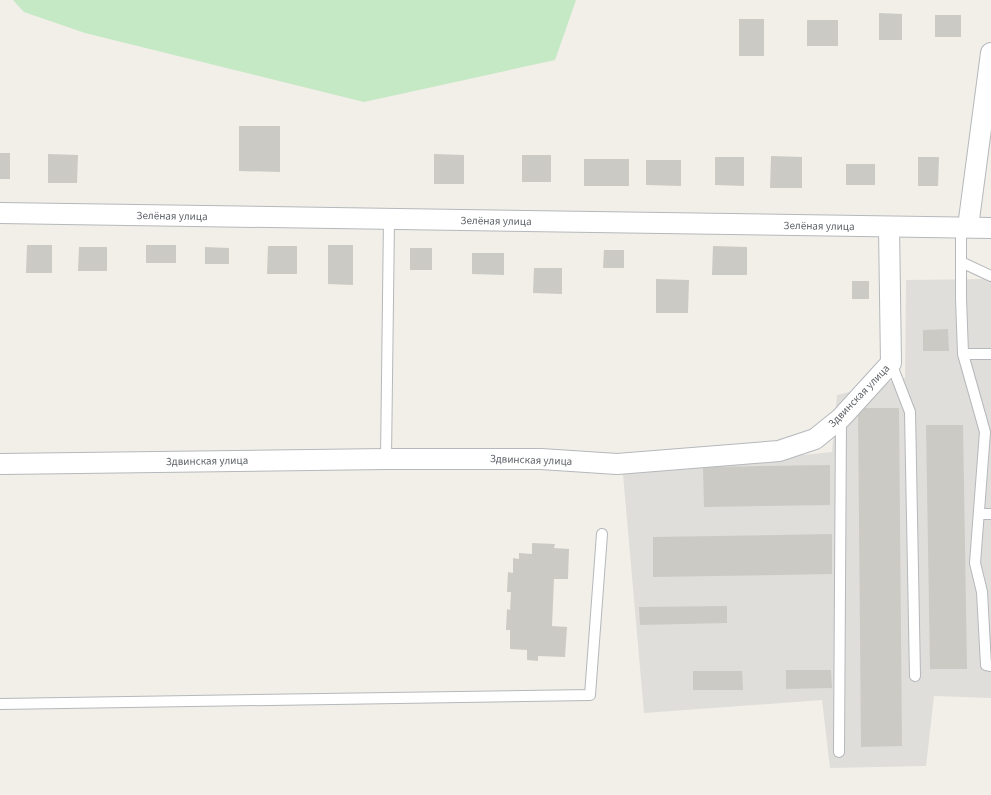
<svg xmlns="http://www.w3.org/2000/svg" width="991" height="795" font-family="'Source Sans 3',sans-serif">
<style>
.industrial{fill:#e0deda}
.green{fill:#c5e8c5}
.building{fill:#cccac5}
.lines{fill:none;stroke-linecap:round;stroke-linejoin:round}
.service-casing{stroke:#b5b8bc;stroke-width:12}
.minor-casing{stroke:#b5b8bc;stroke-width:22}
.service{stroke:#fff;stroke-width:10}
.minor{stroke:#fff;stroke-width:20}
.labels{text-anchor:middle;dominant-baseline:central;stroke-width:3.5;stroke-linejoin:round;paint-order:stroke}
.street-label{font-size:11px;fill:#5f6368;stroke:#fff}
</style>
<rect width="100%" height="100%" fill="#f1efe8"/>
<path class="industrial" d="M 991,279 L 991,698 L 934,696 L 926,766 L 830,768 L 822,700 L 644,713 L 623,474 L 832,452 L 837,395 L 905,378 L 906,280 Z"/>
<path class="green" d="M 13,0 L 576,0 L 555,60 L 364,102 L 85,33 L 24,12 Z"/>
<g class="building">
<path d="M 879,13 L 902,14 L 902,40 L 879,40 Z"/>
<rect x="935" y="15" width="26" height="22"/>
<rect x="739" y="19" width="25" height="37"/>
<rect x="807" y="20" width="31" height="26"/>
<path d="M 239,126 L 280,126 L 280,172 L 239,171 Z"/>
<rect x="0" y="153" width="10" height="26"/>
<path d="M 48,154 L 78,155 L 77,183 L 48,183 Z"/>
<path d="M 434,154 L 464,155 L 464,184 L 434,184 Z"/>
<rect x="522" y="155" width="29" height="27"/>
<path d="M 771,156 L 802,157 L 802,188 L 770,188 Z"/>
<path d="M 715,157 L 744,157 L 744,186 L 715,185 Z"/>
<path d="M 918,157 L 939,157 L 938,186 L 918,186 Z"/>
<rect x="584" y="159" width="45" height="27"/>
<path d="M 646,160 L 681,160 L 681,186 L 646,185 Z"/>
<rect x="846" y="164" width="29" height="21"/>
<path d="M 27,245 L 52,245 L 52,273 L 26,273 Z"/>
<rect x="146" y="245" width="30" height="18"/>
<path d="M 328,245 L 353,245 L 353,285 L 328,284 Z"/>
<path d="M 268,246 L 297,246 L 297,274 L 267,274 Z"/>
<path d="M 713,246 L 747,247 L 747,275 L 712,275 Z"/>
<path d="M 79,247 L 107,247 L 107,271 L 78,271 Z"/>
<path d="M 205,247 L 229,248 L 229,264 L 205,264 Z"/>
<rect x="410" y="248" width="22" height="22"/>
<path d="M 604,250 L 624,250 L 624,268 L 603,268 Z"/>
<path d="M 472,253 L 504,253 L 504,275 L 472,274 Z"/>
<path d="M 534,268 L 562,268 L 562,294 L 533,293 Z"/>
<path d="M 656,279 L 689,280 L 688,313 L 656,313 Z"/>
<rect x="852" y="281" width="17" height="18"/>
<path d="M 948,329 L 949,351 L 923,351 L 923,330 Z"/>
<path d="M 858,408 L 899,408 L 902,746 L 861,747 Z"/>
<path d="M 926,425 L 963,425 L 967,669 L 930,669 Z"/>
<path d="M 830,465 L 830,505 L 704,507 L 703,467 Z"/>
<path d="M 832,534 L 832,574 L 653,577 L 653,537 Z"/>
<path d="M 532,543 L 555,544 L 554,548 L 569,549 L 568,579 L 554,579 L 552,626 L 567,627 L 565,657 L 538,656 L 538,661 L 527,660 L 527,650 L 510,649 L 510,630 L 506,630 L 507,609 L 510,610 L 511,592 L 507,592 L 508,572 L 513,573 L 513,558 L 519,559 L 519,553 L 532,554 Z"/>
<path d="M 727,606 L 727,623 L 640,625 L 639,607 Z"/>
<path d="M 786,670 L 831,670 L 832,688 L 786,689 Z"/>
<path d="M 693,671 L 742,671 L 743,690 L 693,690 Z"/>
</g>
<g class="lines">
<defs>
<g id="service">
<path d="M 961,227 L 961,298 L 963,354 L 985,432 L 975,563 L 982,592 L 986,665 L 991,666"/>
<path d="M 961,262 L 991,276"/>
<path d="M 963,354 L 991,354"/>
<path d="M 891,363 L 910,412 L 915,676"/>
<path d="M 386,459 L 389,219"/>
<path d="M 979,514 L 991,514"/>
<path d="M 0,704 L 590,695 L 602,534"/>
<path d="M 839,752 L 841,418"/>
</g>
<g id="minor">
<path d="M 0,213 L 991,228"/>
<path d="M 968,227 L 991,53"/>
<path d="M 0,464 L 386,459 L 541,459 L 617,464 L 779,451 L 815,439 L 841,418 L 891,363 L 889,227"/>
</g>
</defs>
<use href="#service" class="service-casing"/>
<use href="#minor" class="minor-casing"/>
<use href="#service" class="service"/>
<use href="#minor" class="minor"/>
</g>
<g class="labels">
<g class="street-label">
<text transform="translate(172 216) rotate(1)">Зелёная улица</text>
<text transform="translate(496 221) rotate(1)">Зелёная улица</text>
<text transform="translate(819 226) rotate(1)">Зелёная улица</text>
<text transform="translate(859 396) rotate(-46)">Здвинская улица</text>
<text transform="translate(531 460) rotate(2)">Здвинская улица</text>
<text transform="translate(207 461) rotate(-1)">Здвинская улица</text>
</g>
</g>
</svg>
